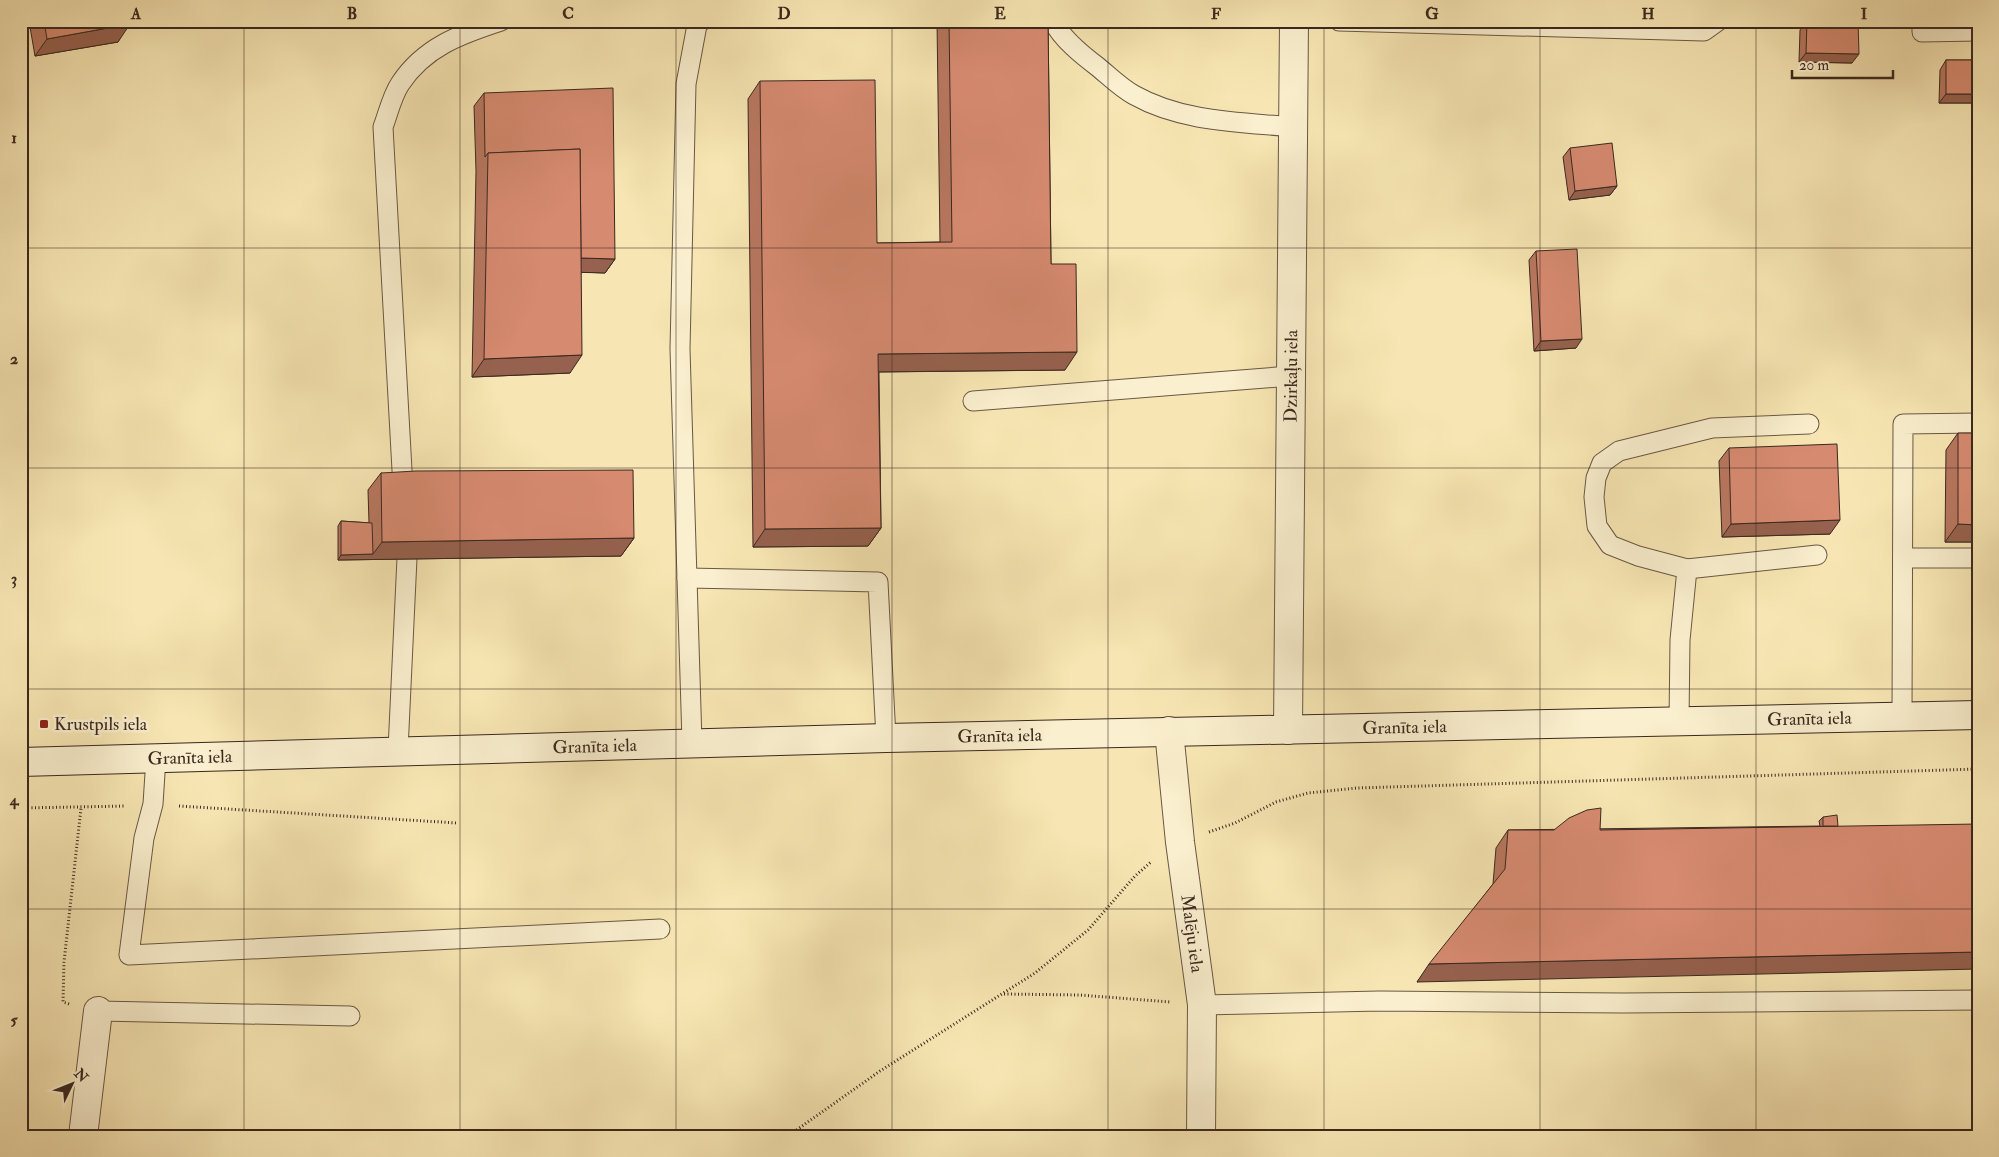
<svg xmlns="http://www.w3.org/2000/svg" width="1999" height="1157" font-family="'IM FELL Double Pica',serif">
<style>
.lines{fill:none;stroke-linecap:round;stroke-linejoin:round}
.lane-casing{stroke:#695844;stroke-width:21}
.street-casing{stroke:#695844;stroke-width:30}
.secondary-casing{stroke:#3a281f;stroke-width:30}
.path{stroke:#3a281f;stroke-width:3;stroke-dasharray:1 2.5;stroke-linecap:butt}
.lane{stroke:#faefce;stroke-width:19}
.street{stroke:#faefce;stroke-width:28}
.secondary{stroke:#faefce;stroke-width:28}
.wall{fill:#b87760;stroke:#3a281f}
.shaded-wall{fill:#96614e;stroke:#3a281f}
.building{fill:#d68a70;stroke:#3a281f}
.grid{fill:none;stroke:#3a281f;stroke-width:1;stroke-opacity:0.55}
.poi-dot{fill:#8f2418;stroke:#faefce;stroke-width:2}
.labels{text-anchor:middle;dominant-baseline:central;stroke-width:5;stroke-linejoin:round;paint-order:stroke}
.street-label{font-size:18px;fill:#3a281f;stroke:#faefce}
.poi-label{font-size:18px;fill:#3a281f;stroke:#faefce;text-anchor:start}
.neatline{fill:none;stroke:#3a281f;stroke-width:2}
.grid-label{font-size:16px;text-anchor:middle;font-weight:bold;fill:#3a281f}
</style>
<rect width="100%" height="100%" fill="#f7e6b3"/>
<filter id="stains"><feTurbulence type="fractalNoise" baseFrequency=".004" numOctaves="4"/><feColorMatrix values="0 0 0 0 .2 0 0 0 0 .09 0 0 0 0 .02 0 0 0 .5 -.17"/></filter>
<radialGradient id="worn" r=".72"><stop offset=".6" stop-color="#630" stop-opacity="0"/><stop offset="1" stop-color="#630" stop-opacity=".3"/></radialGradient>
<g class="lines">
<defs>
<g id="lane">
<path d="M 1053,21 C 1062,39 1082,55 1098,67 C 1109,76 1121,88 1134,95 C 1182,122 1239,122 1293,127"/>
<path d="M 1339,21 L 1704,31 L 1718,21"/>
<path d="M 1922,21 L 1922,32 L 1978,31"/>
<path d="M 973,401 L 1291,376"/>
<path d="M 403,488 L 383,127 C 388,114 392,96 400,84 C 424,47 461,34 501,21"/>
<path d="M 1903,558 L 1978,558"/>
<path d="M 1687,569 L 1817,555"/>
<path d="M 687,578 L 878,582 L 886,738"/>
<path d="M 1902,717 L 1903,424 L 1978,423"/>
<path d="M 1679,722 L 1680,640 L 1687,569 L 1638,556 L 1610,545 L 1597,526 L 1594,497 L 1596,478 L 1602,463 L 1619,451 L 1712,428 L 1809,424"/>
<path d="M 692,742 L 680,349 L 686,84 L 697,25 L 701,21"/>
<path d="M 398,750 L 407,558"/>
<path d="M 156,758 L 153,804 L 144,838 L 129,955 L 660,929"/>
<path d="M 1202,1005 L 1379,1001 L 1624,1003 L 1978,1000"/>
<path d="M 98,1011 L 350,1016"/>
</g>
<g id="street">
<path id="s1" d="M 1288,730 L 1294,21"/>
<path id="s2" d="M 1169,731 L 1180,842 L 1202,1005 L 1201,1136"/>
<path d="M 83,1136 L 98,1011"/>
</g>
<g id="secondary">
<path id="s3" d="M 21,762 L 886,738 L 1978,715"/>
</g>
</defs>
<use href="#lane" class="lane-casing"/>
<use href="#street" class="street-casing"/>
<use href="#secondary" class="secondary-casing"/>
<g class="path">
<path d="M 179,806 L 457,823"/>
<path d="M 21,808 L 126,806"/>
<path d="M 1209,832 L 1235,823 L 1276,802 L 1308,793 L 1357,788 L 1978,769"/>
<path d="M 1004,994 L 1080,995 L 1170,1002"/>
<path d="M 69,1004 L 63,1002 L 64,962 L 81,808"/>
<path d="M 788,1136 L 880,1071 L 1035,973 L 1088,930 L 1135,876 L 1151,862"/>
</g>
<use href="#lane" class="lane"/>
<use href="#street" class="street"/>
<use href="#secondary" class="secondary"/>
</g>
<g class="wall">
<path d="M 29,21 L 129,21 L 118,42 L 35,56 Z"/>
<path d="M 937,21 L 1048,21 L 1051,264 L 1065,370 L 879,372 L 881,528 L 868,546 L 753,547 L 748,99 L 760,81 L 877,243 L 940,242 Z"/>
<path d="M 1806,21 L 1858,21 L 1852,63 L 1799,62 L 1800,30 Z"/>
<path d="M 1946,60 L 1978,60 L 1978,103 L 1939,103 L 1940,70 Z"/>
<path d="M 484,93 L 615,259 L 605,273 L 581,272 L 570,373 L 472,377 L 476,171 L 474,106 Z"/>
<path d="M 1570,148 L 1617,186 L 1610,195 L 1569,200 L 1563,157 Z"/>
<path d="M 1536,251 L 1576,348 L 1534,351 L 1529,260 Z"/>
<path d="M 1958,433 L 1978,542 L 1945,542 L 1946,450 Z"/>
<path d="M 1729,448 L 1830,534 L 1722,537 L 1719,461 Z"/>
<path d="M 381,473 L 634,538 L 621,556 L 338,560 L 338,526 L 341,521 L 369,523 L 368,490 Z"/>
<path d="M 1823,817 L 1838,826 L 1417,982 L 1493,884 L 1496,848 L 1508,830 L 1820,826 L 1819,821 Z"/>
</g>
<g class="shaded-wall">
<path d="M 130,24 L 118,42 L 35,56 L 47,39 Z"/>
<path d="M 1806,53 L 1859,54 L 1852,63 L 1799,62 Z"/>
<path d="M 1946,94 L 1978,94 L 1978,103 L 1939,103 Z"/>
<path d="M 1617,186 L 1610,195 L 1569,200 L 1575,191 Z"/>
<path d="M 579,258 L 615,259 L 605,273 L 569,272 Z"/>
<path d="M 1582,339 L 1576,348 L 1534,351 L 1541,341 Z"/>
<path d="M 1077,352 L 1065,370 L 866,372 L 878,354 Z"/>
<path d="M 582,355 L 570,373 L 472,377 L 484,359 Z"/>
<path d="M 1840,520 L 1830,534 L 1722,537 L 1731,524 Z"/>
<path d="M 1958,524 L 1978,525 L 1978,542 L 1945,542 Z"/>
<path d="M 881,528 L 868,546 L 753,547 L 765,529 Z"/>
<path d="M 634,538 L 621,556 L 338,560 L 341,555 L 373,554 L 382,542 Z"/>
<path d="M 1978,952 L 1978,969 L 1417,982 L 1429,964 Z"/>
</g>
<g class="building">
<path d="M 44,21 L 129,21 L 130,24 L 47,39 Z"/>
<path d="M 949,21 L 1048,21 L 1051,264 L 1076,264 L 1077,352 L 878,354 L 881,528 L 765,529 L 760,81 L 875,80 L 877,243 L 952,242 Z"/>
<path d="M 1807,21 L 1858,21 L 1859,54 L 1806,53 Z"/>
<rect x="1946" y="60" width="32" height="34"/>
<path d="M 613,88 L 615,259 L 581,258 L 580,149 L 488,153 L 485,157 L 484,93 Z"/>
<path d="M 1612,143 L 1617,186 L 1575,191 L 1570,148 Z"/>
<path d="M 580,149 L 582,355 L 484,359 L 488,153 Z"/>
<path d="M 1577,249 L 1582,339 L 1541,341 L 1536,251 Z"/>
<path d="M 1958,433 L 1978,433 L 1978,525 L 1958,524 Z"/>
<path d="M 1837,444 L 1840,520 L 1731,524 L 1729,448 Z"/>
<path d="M 633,470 L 634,538 L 382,542 L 381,473 L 416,471 Z"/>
<path d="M 341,521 L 372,523 L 373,554 L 341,555 Z"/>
<path d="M 1601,808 L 1600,830 L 1978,824 L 1978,952 L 1429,964 L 1505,869 L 1508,830 L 1554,830 L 1569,818 L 1587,810 Z"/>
<path d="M 1837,815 L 1838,826 L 1823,826 L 1823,817 Z"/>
</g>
<path class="grid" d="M 244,21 L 244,1136M 460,21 L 460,1136M 676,21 L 676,1136M 892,21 L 892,1136M 1108,21 L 1108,1136M 1324,21 L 1324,1136M 1540,21 L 1540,1136M 1756,21 L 1756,1136M 21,248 L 1978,248M 21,468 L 1978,468M 21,689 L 1978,689M 21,909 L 1978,909"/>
<rect class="poi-dot" x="39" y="719" width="10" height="10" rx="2.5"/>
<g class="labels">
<g class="street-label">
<text stroke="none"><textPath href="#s1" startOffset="354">Dzirkaļu iela</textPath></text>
<text stroke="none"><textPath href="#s3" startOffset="1789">Granīta iela</textPath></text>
<text stroke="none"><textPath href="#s3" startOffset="1384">Granīta iela</textPath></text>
<text stroke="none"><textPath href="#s3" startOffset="979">Granīta iela</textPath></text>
<text stroke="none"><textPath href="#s3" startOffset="574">Granīta iela</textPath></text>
<text stroke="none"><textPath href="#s3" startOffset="169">Granīta iela</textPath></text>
<text stroke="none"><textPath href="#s2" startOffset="204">Malēju iela</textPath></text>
</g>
<g class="poi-label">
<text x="54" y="724">Krustpils iela</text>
</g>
</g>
<rect width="1999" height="1157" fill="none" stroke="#f7e6b3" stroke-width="55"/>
<g transform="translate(72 1084) rotate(47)" stroke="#faefce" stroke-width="4" paint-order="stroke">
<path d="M0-4L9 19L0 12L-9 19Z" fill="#3a281f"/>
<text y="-8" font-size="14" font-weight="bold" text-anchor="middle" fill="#3a281f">N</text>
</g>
<path d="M1792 70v8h101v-8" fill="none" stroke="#3a281f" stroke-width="2.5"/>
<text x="1799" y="70" font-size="15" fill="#3a281f" stroke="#faefce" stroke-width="4" paint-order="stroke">20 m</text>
<rect x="28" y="28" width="1944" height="1102" class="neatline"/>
<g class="grid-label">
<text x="136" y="19">A</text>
<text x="352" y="19">B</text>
<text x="568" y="19">C</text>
<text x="784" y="19">D</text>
<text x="1000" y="19">E</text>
<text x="1216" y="19">F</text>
<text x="1432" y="19">G</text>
<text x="1648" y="19">H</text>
<text x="1864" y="19">I</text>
<text x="14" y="143">1</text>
<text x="14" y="364">2</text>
<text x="14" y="584">3</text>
<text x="14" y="805">4</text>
<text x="14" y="1025">5</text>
</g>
<rect width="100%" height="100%" filter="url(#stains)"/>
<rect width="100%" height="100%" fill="url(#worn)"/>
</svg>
